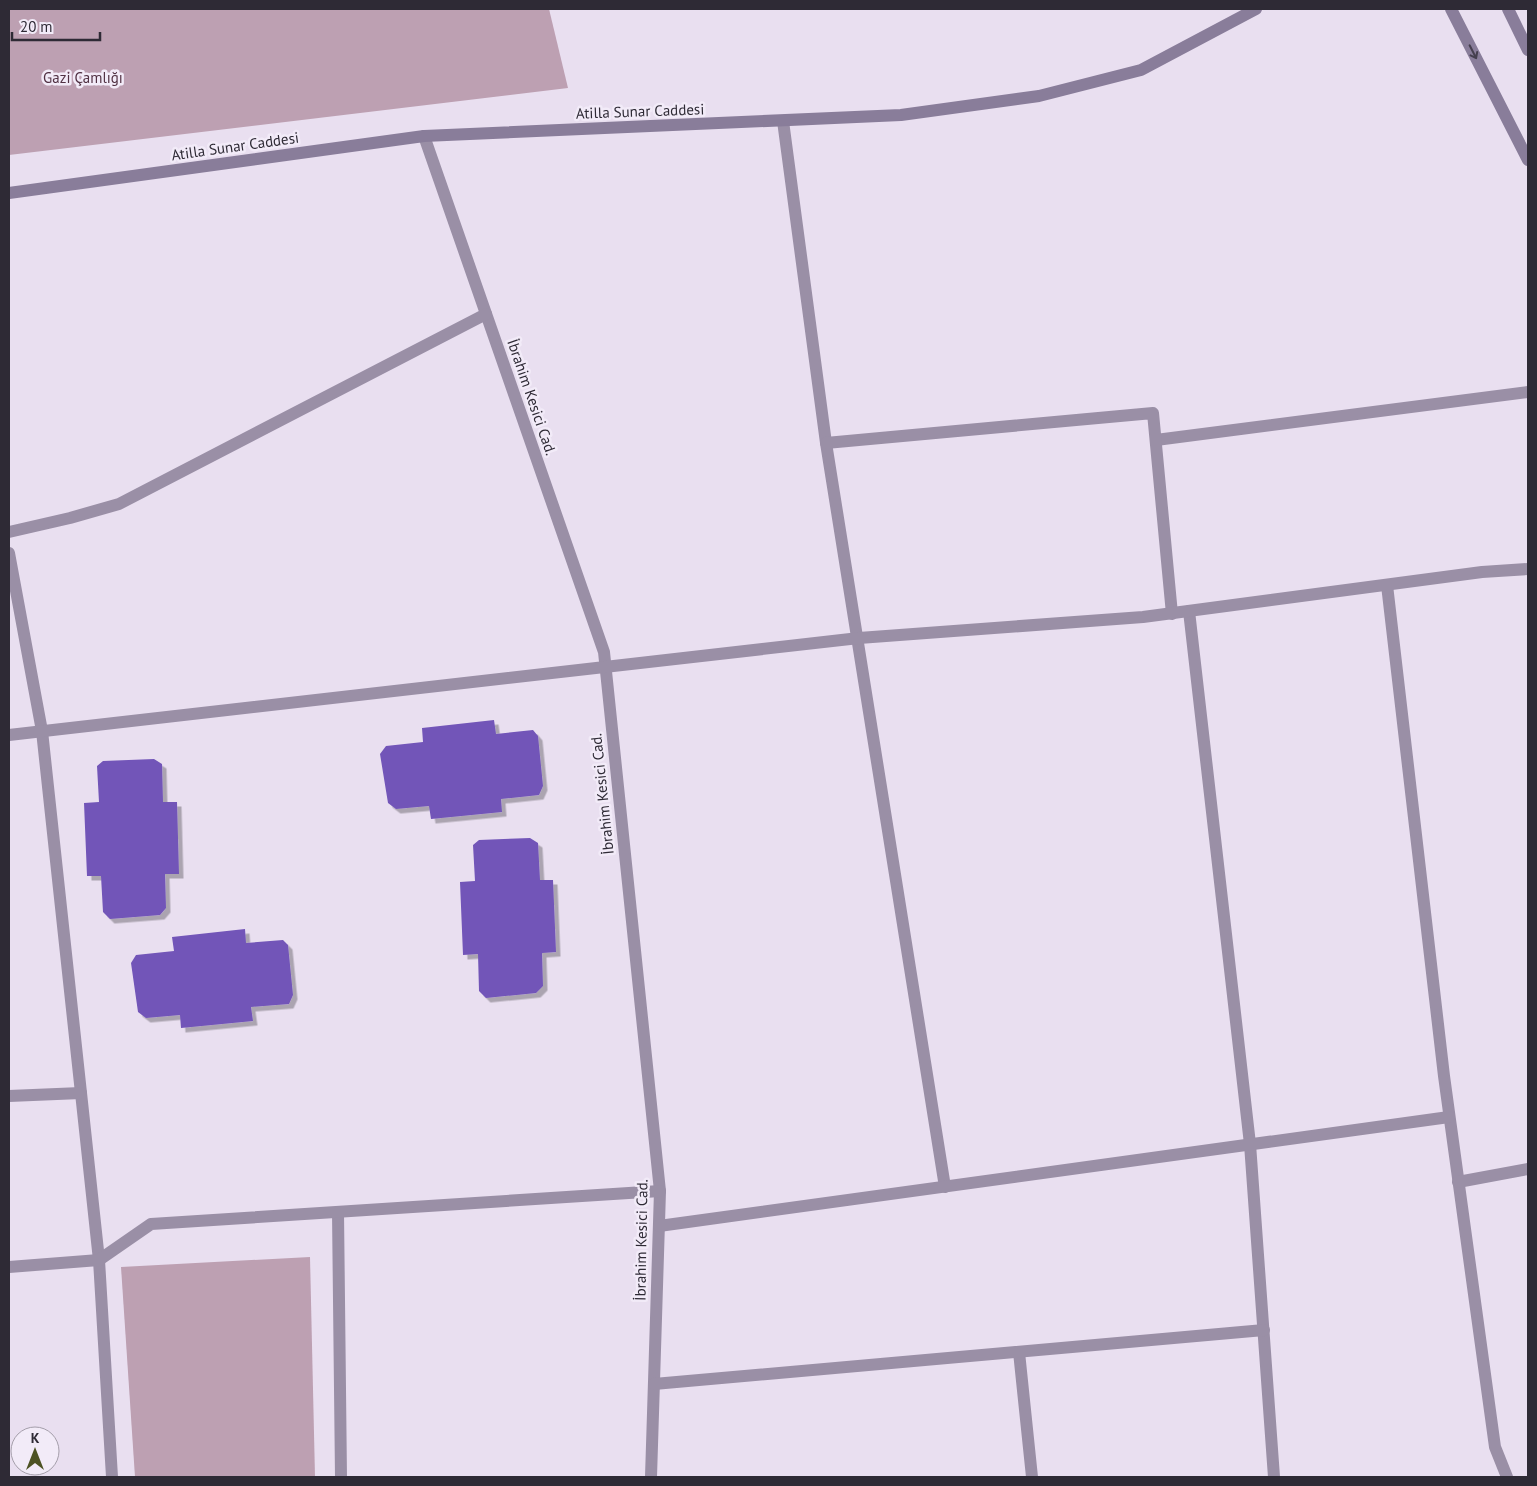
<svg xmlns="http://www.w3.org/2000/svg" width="1537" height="1486" font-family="'PT Sans',sans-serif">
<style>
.green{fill:#bda0b2}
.building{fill:#7255b8;filter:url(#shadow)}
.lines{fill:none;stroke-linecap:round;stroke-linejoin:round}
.street{stroke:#9a8fa6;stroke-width:12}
.secondary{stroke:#897d9a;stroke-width:12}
.oneway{stroke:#453f4e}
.labels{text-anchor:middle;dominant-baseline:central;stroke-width:5;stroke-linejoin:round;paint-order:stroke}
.park-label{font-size:15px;fill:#513143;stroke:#f2ebf8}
.street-label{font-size:15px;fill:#2e2a35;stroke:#f2ebf8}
</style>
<defs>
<filter id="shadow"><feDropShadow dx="4.5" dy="4.5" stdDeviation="0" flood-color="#0004"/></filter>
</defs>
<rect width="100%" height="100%" fill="#e9dff0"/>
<g class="green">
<path d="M 9,9 L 549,9 L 568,88 L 9,155 Z"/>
<path d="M 310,1257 L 315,1477 L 135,1477 L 121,1267 Z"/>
</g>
<g class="building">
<path d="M 494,720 L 496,734 L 533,730 L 538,736 L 543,786 L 539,795 L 501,799 L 502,812 L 431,819 L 429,806 L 396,809 L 388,803 L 380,754 L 386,746 L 423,742 L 422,728 Z"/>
<path d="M 154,759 L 162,764 L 163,802 L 177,802 L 179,874 L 165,874 L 166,908 L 160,915 L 110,919 L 103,912 L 101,876 L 87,876 L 84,803 L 99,802 L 97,766 L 103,761 Z"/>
<path d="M 530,838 L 538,843 L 540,880 L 553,880 L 556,952 L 542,953 L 543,986 L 536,993 L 486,998 L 479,991 L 478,954 L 463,955 L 460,882 L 475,881 L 473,845 L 479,840 Z"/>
<path d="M 245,929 L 246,943 L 283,940 L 288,945 L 293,995 L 289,1004 L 251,1007 L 253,1021 L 181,1028 L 180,1015 L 146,1018 L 138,1012 L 131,963 L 136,955 L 174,951 L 172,937 Z"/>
</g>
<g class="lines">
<g class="street">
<path d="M 783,121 L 826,443 L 945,1187"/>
<path d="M 424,136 L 604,652 L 660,1191 L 651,1477"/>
<path d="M 1156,440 L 1528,392"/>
<path d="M 826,443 L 1153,413 L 1172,614"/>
<path d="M 9,532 L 70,518 L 119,504 L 486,314"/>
<path d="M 9,553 L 42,731 L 99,1260 L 112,1477"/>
<path d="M 1387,585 L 1444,1076 L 1495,1447 L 1507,1477"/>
<path d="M 1189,611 L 1250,1144 L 1274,1477"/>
<path d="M 9,735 L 859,638 L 1143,617 L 1482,572 L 1528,569"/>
<path d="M 9,1096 L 81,1093"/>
<path d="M 1458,1182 L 1528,1169"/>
<path d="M 338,1212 L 341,1477"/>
<path d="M 659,1226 L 1449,1117"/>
<path d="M 9,1267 L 99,1260 L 151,1224 L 660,1191"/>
<path d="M 1019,1352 L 1032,1477"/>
<path d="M 654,1384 L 1264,1330"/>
</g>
<g class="secondary">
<path d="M 1451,9 L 1528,160"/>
<path d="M 1508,9 L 1528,50"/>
<path d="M 9,193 L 424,136 L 901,115 L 1039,96 L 1141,70 L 1256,9"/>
</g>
</g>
<defs><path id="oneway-shaft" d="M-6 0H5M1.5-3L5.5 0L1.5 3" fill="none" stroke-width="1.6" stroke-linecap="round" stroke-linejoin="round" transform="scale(1.25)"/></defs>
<use class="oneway" href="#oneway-shaft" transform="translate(1473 52) rotate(63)"/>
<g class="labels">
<g class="park-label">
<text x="83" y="77">Gazi Çamlığı</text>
</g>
<g class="street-label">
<text transform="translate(640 111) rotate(-2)">Atilla Sunar Caddesi</text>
<text transform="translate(235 146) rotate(-8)">Atilla Sunar Caddesi</text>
<text transform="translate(532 397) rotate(71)">İbrahim Kesici Cad.</text>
<text transform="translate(602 794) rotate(-96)">İbrahim Kesici Cad.</text>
<text transform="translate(641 1240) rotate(-89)">İbrahim Kesici Cad.</text>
</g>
</g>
<rect width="1537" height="1486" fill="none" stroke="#2e2a35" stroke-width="20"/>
<g transform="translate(35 1451)"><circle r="24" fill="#f2ebf8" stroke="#a49eaa"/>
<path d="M0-4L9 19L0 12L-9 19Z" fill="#4d5224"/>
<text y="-8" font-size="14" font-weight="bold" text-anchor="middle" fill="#2e2a35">K</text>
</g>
<path d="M12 32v8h88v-8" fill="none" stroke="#2e2a35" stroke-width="2.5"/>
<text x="20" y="32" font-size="15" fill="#2e2a35" stroke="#f2ebf8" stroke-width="4" paint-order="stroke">20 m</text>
</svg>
